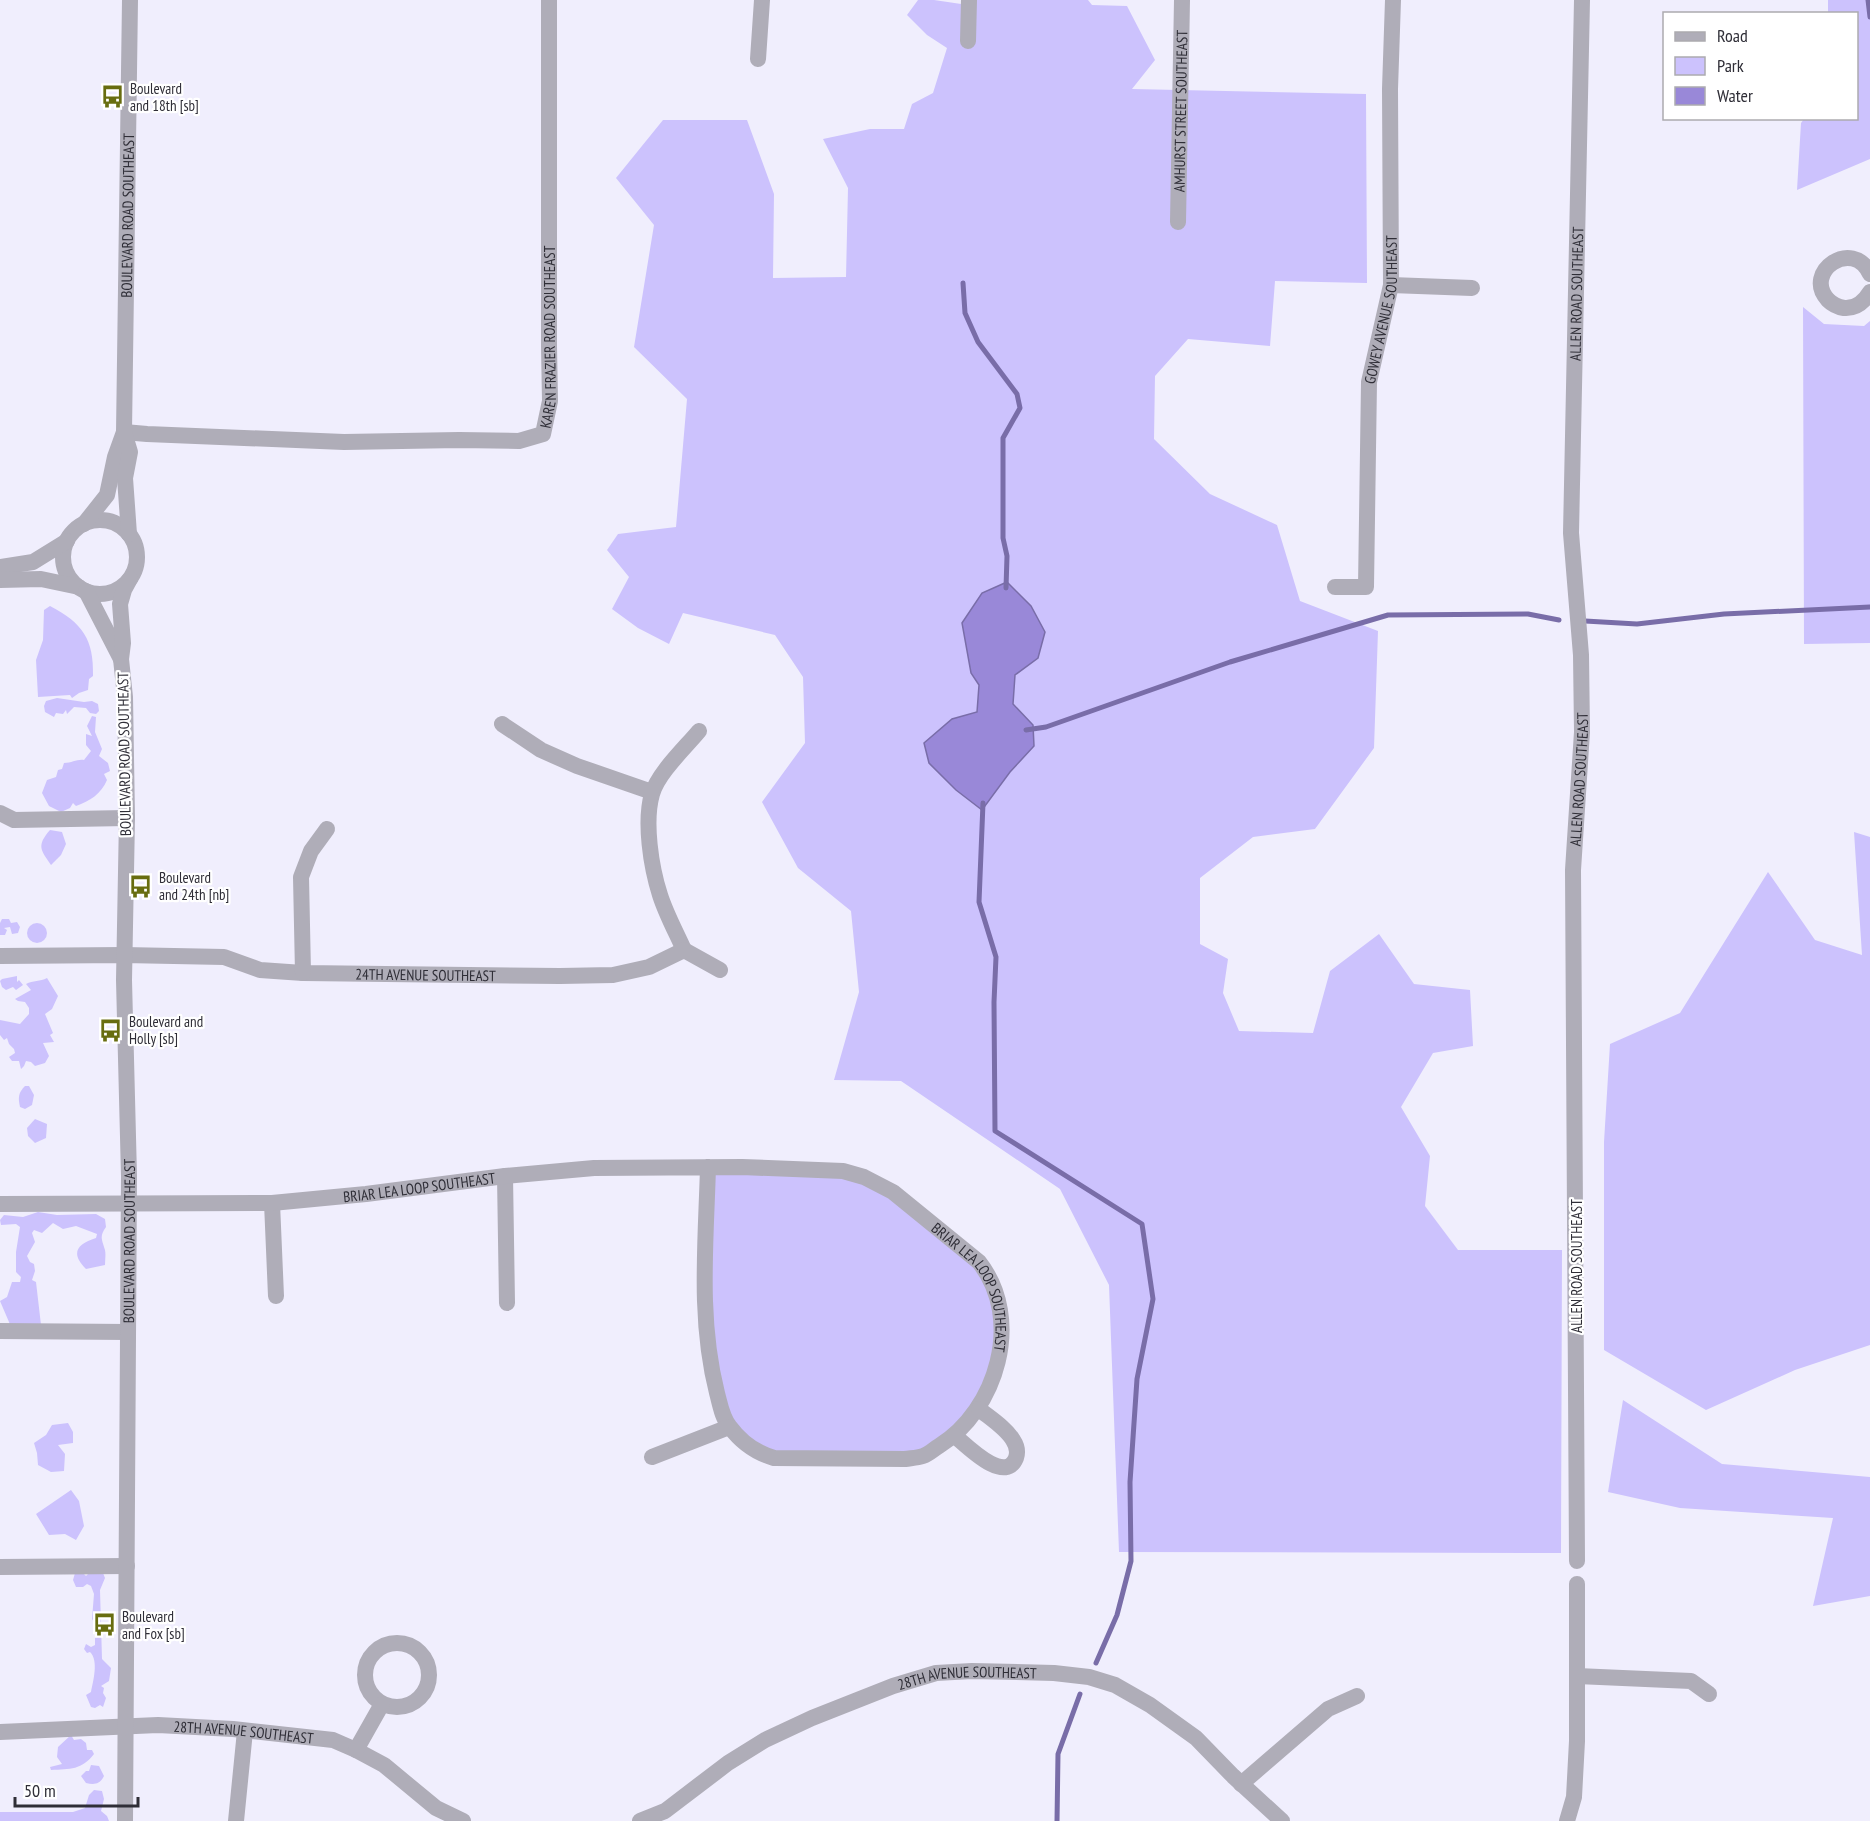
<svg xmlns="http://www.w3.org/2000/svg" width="1870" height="1821" font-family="'PT Sans Narrow',sans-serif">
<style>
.green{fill:#ccc2fd;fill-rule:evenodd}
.water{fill:#9988d8;stroke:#796da8;stroke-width:1.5}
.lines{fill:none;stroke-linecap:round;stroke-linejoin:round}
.stream{stroke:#796da8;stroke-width:5}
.minor{stroke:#afadb8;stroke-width:16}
.labels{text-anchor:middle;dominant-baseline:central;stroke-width:4.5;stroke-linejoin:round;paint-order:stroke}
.poi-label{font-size:15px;fill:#2f2e37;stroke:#fff;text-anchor:start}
.street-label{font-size:15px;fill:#2f2e37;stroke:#fff}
</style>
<rect width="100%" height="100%" fill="#f0eefd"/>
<g class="green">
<path d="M 918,0 L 934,0 L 968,5 L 969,0 L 1088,0 L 1092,5 L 1127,6 L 1155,60 L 1132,89 L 1366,94 L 1367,283 L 1275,281 L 1270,346 L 1188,339 L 1155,376 L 1154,439 L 1210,494 L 1277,525 L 1300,601 L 1378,631 L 1374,748 L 1315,829 L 1253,837 L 1200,878 L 1200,944 L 1228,959 L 1223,993 L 1239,1031 L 1313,1033 L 1330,971 L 1379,934 L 1414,984 L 1470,990 L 1473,1046 L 1433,1053 L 1401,1107 L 1430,1156 L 1425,1206 L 1458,1250 L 1562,1250 L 1561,1553 L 1119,1552 L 1109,1285 L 1060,1189 L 901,1081 L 834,1080 L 859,992 L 851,911 L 798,868 L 762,802 L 805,743 L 803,677 L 775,635 L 683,613 L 669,644 L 638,628 L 612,609 L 629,577 L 607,550 L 618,534 L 676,527 L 687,399 L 634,347 L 654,225 L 616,178 L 663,120 L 747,120 L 774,194 L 773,278 L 846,277 L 848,188 L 823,139 L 870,129 L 904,129 L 912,104 L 933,93 L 947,48 L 927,35 L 907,15 ZM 1038,658 L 1015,675 L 1013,704 L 1033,725 L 1034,746 L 1010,772 L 982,810 L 956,790 L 929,763 L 952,719 L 977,712 L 979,684 L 971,673 Z"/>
<path d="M 1828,0 L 1870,0 L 1870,159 L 1797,190 L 1801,123 L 1804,119 L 1856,118 L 1856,14 L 1828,13 Z"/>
<path d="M 1803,307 L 1824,324 L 1864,326 L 1870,321 L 1870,643 L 1804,644 Z"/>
<path d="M 50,606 C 83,623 94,640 93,676 L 89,679 L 88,690 L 79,693 L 72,698 L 70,695 L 38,697 L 36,660 L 43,640 L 44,610 Z"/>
<path d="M 57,698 L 84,702 L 92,701 L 98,704 L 99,711 L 96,714 L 90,713 L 86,708 L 74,707 L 67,714 L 66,710 L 63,714 L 56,713 L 54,717 L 45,712 L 44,706 L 46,701 Z"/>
<path d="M 92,716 L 96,717 L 95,732 L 102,749 L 99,756 L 108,763 L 110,771 L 104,774 L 107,780 C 101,794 90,801 76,806 L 73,803 L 70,808 L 61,812 L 49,806 L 42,793 L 47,780 L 56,777 L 58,770 L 62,769 L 64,763 C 72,763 77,759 84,760 L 91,751 L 86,745 L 86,734 L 92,736 L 87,726 Z"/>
<path d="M 50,830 L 62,832 L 66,844 L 61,855 L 51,865 C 41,850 36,846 50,830 Z"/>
<path d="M 1854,832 L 1870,837 L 1870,1345 L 1795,1370 L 1706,1410 L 1604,1350 L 1604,1142 L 1610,1044 L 1680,1013 L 1768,872 L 1815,940 L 1862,955 Z"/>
<path d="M 2,919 L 9,919 L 11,923 L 17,922 L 20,927 L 18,933 L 12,934 L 10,927 L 4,928 L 7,930 L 5,935 L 0,935 L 0,923 Z"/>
<circle cx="37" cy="933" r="10"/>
<path d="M 17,976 L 17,982 L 19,980 L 23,985 L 16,990 L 13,987 L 6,990 L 2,987 L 0,981 L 2,979 Z"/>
<path d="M 47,978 L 58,996 L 52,1009 L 45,1014 L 53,1033 L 50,1035 L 54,1042 L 43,1043 L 49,1056 L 45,1063 L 35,1066 L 31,1062 L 26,1061 L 24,1066 L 21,1069 L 19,1061 L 12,1061 L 9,1057 L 15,1053 L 14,1049 L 9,1044 L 7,1038 L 4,1040 L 0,1035 L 0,1020 L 20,1024 L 29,1014 L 29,1008 L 25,1002 L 18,1001 L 15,999 L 31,990 L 26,984 C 33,980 40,982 47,978 Z"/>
<path d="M 25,1086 L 29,1086 L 34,1095 L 32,1105 L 25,1109 L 20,1107 C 18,1098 18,1093 25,1086 Z"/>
<path d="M 35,1119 L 47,1124 L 46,1138 L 35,1143 L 28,1136 L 27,1128 Z"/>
<path d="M 708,1167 L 864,1177 L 979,1262 L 1001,1334 L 979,1409 L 924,1456 L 774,1458 L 729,1427 L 712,1372 Z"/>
<path d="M 38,1212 L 57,1215 L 96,1214 L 105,1219 L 106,1227 C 99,1237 102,1239 105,1250 C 106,1255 105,1260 105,1265 L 86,1269 C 70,1253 77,1244 96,1238 L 97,1234 L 76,1226 L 63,1229 L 53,1223 L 42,1233 L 34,1230 L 32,1233 L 35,1242 L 27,1256 L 30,1262 L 34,1264 L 35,1271 L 32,1280 L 36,1282 L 41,1325 L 12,1329 L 0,1301 L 7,1297 L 12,1282 L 20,1282 L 21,1277 L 16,1272 L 16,1252 L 20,1227 L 16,1224 L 1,1225 L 0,1220 L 4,1215 L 23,1217 Z"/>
<path d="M 1623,1400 L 1722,1464 L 1870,1477 L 1870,1596 L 1813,1606 L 1833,1518 L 1680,1508 L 1608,1492 Z"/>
<path d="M 68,1423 L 73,1432 L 73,1443 L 58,1445 L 65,1454 L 64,1471 L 51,1472 L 38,1465 L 37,1453 L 34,1443 L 46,1435 L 52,1425 Z"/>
<path d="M 71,1490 L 79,1501 L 84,1526 L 76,1540 L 65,1534 L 49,1535 L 36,1514 Z"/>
<path d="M 82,1572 L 86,1576 L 90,1572 L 103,1573 L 105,1578 L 100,1590 L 102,1659 L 111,1668 L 109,1681 L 101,1686 L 104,1688 L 103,1693 L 106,1698 L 103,1707 L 100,1705 L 95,1708 L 91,1707 L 86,1695 L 91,1692 C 93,1681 99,1661 90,1652 L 87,1653 L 84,1649 L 86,1644 L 91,1647 L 95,1645 L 95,1624 L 92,1619 L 94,1594 L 91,1586 L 87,1584 L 83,1587 L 76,1587 L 73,1580 L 75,1573 Z"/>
<path d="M 71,1735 L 74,1740 L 81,1739 L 86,1743 L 87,1750 L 92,1750 L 94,1754 C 82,1770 70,1769 51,1770 L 50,1767 L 62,1764 L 57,1757 L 58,1747 Z"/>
<path d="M 91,1765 L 99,1766 L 104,1776 C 100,1784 95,1785 86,1783 L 81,1776 L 86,1771 L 89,1771 Z"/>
<path d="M 94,1790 L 102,1791 L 104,1799 L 101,1811 L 107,1816 L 109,1821 L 0,1821 L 0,1812 L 73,1812 L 85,1808 L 89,1795 Z"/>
</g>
<path class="water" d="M 1007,582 L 1031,606 L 1045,632 L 1038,658 L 1015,675 L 1013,704 L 1033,725 L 1034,746 L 1010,772 L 982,810 L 956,790 L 929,763 L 924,743 L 952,719 L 977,712 L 979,685 L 971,673 L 962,623 L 982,593 Z"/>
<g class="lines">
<g class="stream">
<path d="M 1868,0 L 1870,17"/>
<path d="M 963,283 L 965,313 L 978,342 L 1017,394 L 1020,408 L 1003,438 L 1003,538 L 1007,556 L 1006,588"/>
<path d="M 1585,621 L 1637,624 L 1724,614 L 1870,607"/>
<path d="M 1026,730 L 1046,727 L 1230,662 L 1388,615 L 1528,614 L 1559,620"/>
<path d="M 983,803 L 979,902 L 996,957 L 994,1002 L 995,1131 L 1142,1224 L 1153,1299 L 1137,1379 L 1130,1482 L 1131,1561 L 1117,1615 L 1096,1663"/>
<path d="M 1057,1821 L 1058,1754 L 1080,1694"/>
</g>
<g class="minor">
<path d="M 968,41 L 969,0"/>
<path d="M 758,59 L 762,0"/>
<path id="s1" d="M 1178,222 L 1182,0"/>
<path d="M 1870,274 C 1853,237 1802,272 1828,300 C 1832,304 1838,307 1844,308 C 1856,309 1864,302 1870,292"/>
<path d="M 1391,285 L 1472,288"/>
<path id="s2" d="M 124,432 L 147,434 L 344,442 L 459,440 L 519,441 L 543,434 L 550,401 L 549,346 L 549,0"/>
<circle cx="100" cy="557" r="37"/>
<path d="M 84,524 L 107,495 L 115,457 L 124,432"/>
<path id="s3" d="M 129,534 L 125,478 L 130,452 L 124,432 L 130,0"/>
<path d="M 0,567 L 33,562 L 67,541"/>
<path d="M 0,580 L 41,579 L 79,587"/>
<path id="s4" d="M 1335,587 L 1366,587 L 1369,382 L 1391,285 L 1390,89 L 1393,0"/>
<path d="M 86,591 L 121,659"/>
<path d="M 502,724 L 541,750 L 577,766 L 652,792"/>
<path d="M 0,813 L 14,820 L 127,818"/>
<path d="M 684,950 C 676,932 666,914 660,895 C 651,867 644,822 652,794 C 658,773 685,748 699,731"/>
<path id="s5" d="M 0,956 L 124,955 L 224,957 L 260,970 L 303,973 L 560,976 L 613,975 L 649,967 L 684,950 L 720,970"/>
<path d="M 303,973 L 301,877 L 311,851 L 327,829"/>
<path d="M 505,1176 L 507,1303"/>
<path d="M 272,1203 L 276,1296"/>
<path id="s6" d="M 0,1204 L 272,1203 L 366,1194 L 505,1176 L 594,1168 L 742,1167 L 843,1171 L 864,1177 L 893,1192 L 979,1262 C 1024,1319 997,1410 939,1446 C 934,1449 929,1454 923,1456 C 917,1458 911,1458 905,1459 L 774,1458 C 757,1453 741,1442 730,1427 C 722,1418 720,1404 717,1393 C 698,1319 706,1242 708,1167"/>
<path d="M 0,1331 L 128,1332"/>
<path d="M 955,1436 C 967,1446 1005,1485 1016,1458 C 1018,1452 1017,1446 1013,1440 C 1006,1428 990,1418 979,1409"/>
<path d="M 652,1457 L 729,1427"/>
<path id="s7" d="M 1577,1561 L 1573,870 L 1582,732 L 1581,655 L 1571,533 L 1582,0"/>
<path d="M 0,1567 L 127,1566"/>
<circle cx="397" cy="1675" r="32"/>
<path d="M 1577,1676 L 1691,1681 L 1709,1694"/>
<path id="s8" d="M 0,1732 L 158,1725 L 233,1729 L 333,1740 L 356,1750 L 384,1765 L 436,1808 L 463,1821"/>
<path d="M 356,1750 L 382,1704"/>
<path d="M 1241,1784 L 1328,1709 L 1357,1696"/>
<path id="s9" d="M 125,1821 L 129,1176 L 124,980 L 127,818 L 125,697 L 121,659 L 123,643 L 120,604 L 124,590 L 130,579"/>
<path d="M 236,1821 L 245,1731"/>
<path id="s10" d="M 640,1821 L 665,1811 L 728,1763 L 765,1740 L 812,1718 L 893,1686 L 936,1673 L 972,1671 L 1054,1673 L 1089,1677 L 1115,1685 L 1150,1705 L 1196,1738 L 1233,1776 L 1282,1821"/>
<path d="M 1567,1821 L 1574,1797 L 1577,1741 L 1577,1584"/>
</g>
</g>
<defs>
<symbol id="bus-bare" viewBox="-9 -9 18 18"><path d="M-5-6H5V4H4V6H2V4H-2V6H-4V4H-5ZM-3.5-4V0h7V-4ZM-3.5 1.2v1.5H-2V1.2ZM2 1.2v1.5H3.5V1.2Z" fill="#686d10" stroke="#fff" stroke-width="2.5" paint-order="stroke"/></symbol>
</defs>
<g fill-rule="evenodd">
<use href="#bus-bare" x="96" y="80" width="33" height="33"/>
<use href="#bus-bare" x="124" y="870" width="33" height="33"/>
<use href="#bus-bare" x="94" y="1014" width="33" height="33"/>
<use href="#bus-bare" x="88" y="1608" width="33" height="33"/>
</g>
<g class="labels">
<g class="poi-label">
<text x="130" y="88">Boulevard<tspan x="130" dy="17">and 18th [sb]</tspan></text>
<text x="159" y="877">Boulevard<tspan x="159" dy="17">and 24th [nb]</tspan></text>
<text x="129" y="1021">Boulevard and<tspan x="129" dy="17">Holly [sb]</tspan></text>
<text x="122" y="1616">Boulevard<tspan x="122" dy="17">and Fox [sb]</tspan></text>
</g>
<g class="street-label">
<text stroke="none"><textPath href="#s1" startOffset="111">AMHURST STREET SOUTHEAST</textPath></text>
<text stroke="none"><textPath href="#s3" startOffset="320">BOULEVARD ROAD SOUTHEAST</textPath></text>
<text stroke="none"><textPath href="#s7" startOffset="1268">ALLEN ROAD SOUTHEAST</textPath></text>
<text stroke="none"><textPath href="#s4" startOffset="310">GOWEY AVENUE SOUTHEAST</textPath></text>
<text stroke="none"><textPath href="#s2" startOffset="518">KAREN FRAZIER ROAD SOUTHEAST</textPath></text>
<text transform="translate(124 754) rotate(-91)">BOULEVARD ROAD SOUTHEAST</text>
<text stroke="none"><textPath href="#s7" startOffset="782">ALLEN ROAD SOUTHEAST</textPath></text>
<text stroke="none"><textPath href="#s5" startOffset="428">24TH AVENUE SOUTHEAST</textPath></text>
<text stroke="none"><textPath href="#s6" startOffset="420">BRIAR LEA LOOP SOUTHEAST</textPath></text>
<text stroke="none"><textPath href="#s9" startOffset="580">BOULEVARD ROAD SOUTHEAST</textPath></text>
<text transform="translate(1576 1266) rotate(-90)">ALLEN ROAD SOUTHEAST</text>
<text stroke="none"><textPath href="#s6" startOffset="1029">BRIAR LEA LOOP SOUTHEAST</textPath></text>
<text stroke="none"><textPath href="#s10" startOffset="364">28TH AVENUE SOUTHEAST</textPath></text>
<text stroke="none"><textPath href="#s8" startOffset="244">28TH AVENUE SOUTHEAST</textPath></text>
</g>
</g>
<rect x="1663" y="12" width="195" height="108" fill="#ffffff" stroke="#acabaf" stroke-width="1.5"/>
<rect x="1675" y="32" width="30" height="9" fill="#afadb8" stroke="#acabaf" stroke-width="1.5"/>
<text x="1717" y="42" font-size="18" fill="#2f2e37">Road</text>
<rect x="1675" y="57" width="30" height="18" fill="#ccc2fd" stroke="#acabaf" stroke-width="1.5"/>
<text x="1717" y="72" font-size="18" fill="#2f2e37">Park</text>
<rect x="1675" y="87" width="30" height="18" fill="#9988d8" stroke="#acabaf" stroke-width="1.5"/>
<text x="1717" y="102" font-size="18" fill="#2f2e37">Water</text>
<path d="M15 1797v9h123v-9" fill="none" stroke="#2f2e37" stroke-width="3"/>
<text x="24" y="1797" font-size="18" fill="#2f2e37" stroke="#ffffff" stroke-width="4.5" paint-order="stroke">50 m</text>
</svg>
